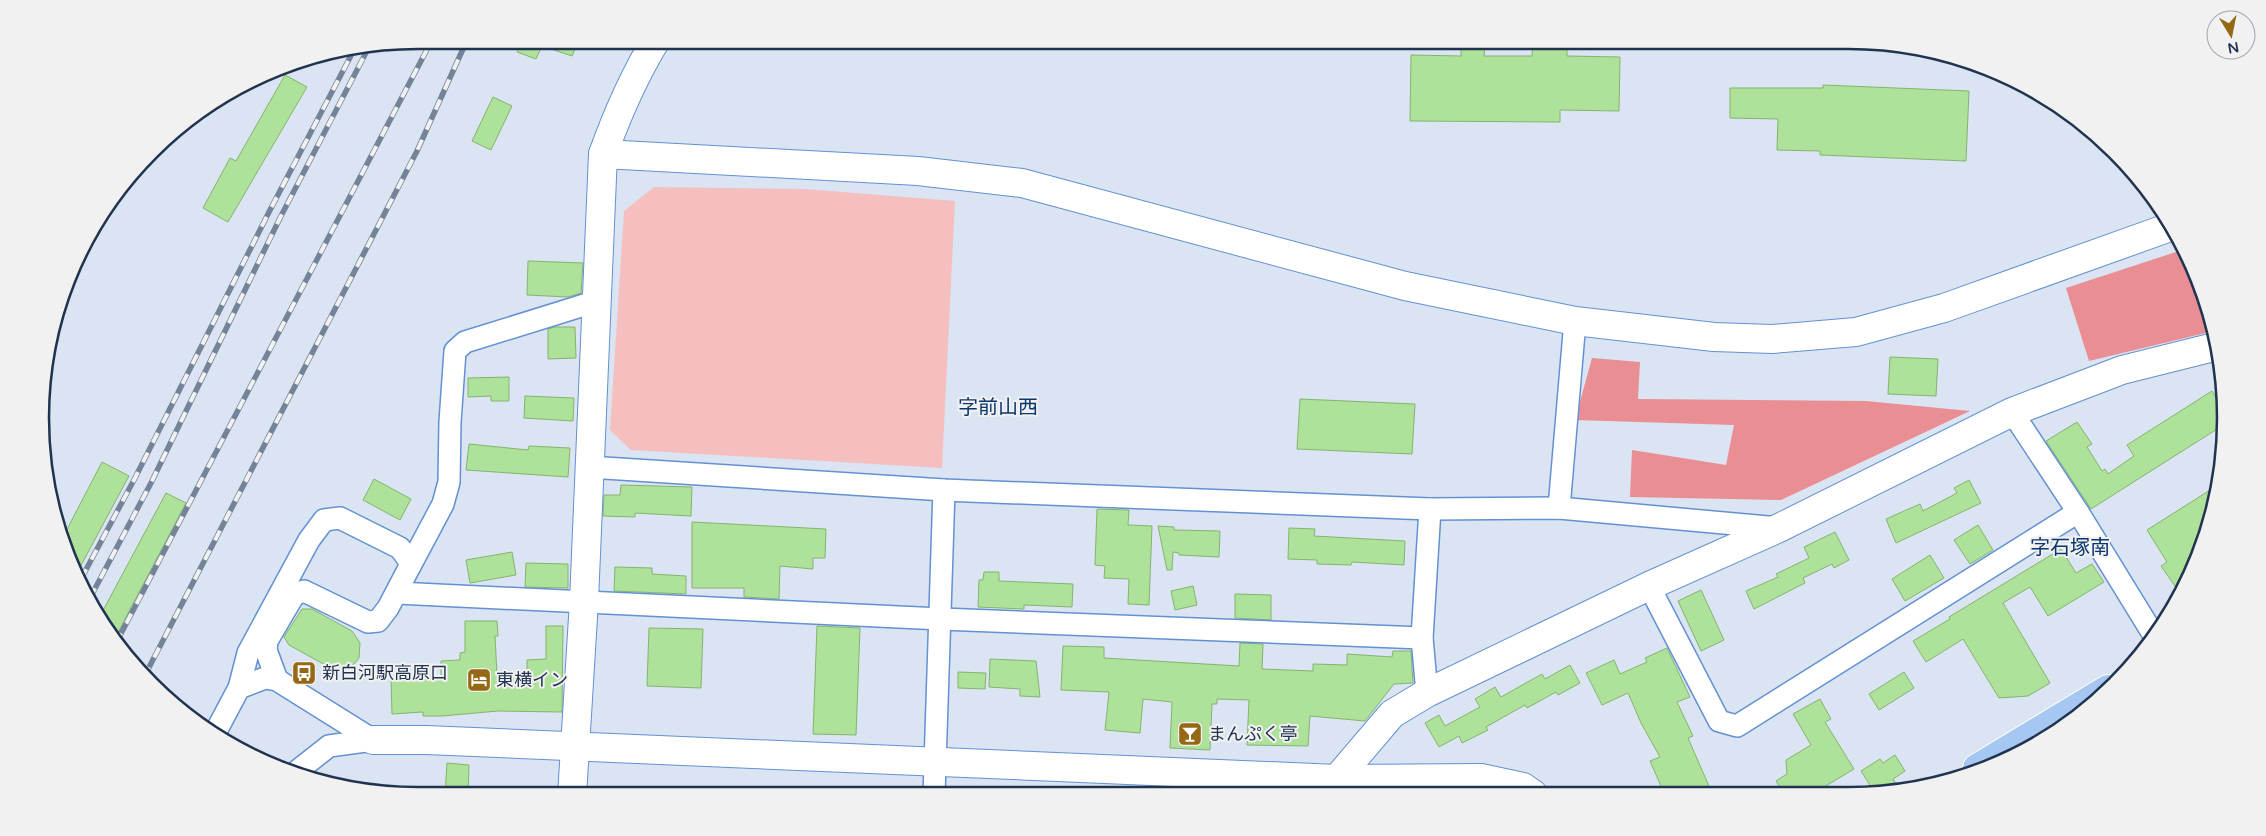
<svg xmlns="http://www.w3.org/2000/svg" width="2266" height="836" font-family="'Varela Round','Noto Sans JP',sans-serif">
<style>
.green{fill:#f5bfc0}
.forest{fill:#e98e93}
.building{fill:#aee199;stroke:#84b46f}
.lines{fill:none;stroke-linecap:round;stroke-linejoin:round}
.street-casing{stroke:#6391d1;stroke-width:24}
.secondary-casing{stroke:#6391d1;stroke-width:30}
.highway-casing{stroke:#fff;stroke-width:30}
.street{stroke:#fff;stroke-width:21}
.secondary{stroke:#fff;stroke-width:28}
.highway{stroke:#a7c7f3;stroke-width:28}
.rail-casing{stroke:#748398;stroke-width:5.5}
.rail{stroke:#f1f1f1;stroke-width:4;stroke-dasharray:11;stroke-linecap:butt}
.labels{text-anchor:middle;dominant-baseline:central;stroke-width:4;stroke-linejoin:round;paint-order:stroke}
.poi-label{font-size:18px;fill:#21344f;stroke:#f1f1f1;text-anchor:start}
.quarter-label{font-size:20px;fill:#09366f;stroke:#f1f1f1}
.rim{fill:none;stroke:#21344f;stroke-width:2.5}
</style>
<rect width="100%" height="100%" fill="#dae4f2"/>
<path class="green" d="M 654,187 L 805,189 L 955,201 L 942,468 L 631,450 L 610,430 L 624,211 Z"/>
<g class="forest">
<path d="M 2185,249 L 2206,296 L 2214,331 L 2089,361 L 2066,288 Z"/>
<path d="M 1592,358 L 1640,362 L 1638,399 L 1866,401 L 1970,411 L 1781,500 L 1630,497 L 1632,450 L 1726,465 L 1734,425 L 1575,420 Z"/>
</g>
<g class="building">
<path d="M 523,40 L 579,40 L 572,56 L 542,46 L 536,59 L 517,52 Z"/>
<path d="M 1533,41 L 1567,42 L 1567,56 L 1620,57 L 1619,111 L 1560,110 L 1560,122 L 1410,121 L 1411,55 L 1461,56 L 1461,45 L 1485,45 L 1484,56 L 1532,56 Z"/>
<path d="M 285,75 L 307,87 L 228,222 L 203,208 L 230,158 L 236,161 Z"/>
<path d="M 1823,85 L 1969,91 L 1966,161 L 1820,155 L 1820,151 L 1777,150 L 1778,119 L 1730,118 L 1730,88 L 1823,88 Z"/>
<path d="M 493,97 L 512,106 L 491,150 L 472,141 Z"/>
<path d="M 528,261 L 583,263 L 581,293 L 568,297 L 527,295 Z"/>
<path d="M 555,327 L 575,327 L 576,358 L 548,359 L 548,329 Z"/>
<path d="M 1890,357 L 1938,359 L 1936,396 L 1888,394 Z"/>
<path d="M 509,377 L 509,401 L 491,401 L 491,396 L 468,397 L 468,378 Z"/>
<path d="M 2212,391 L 2224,410 L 2225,424 L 2091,509 L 2046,441 L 2077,422 L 2092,444 L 2087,447 L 2102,471 L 2105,469 L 2108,474 L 2134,456 L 2127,445 Z"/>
<path d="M 525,396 L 574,398 L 573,421 L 524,418 Z"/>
<path d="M 1300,399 L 1415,404 L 1412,454 L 1297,449 Z"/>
<path d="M 469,444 L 528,450 L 529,446 L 570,448 L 568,477 L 466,470 Z"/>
<path d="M 102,462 L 129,476 L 78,571 L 63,537 Z"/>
<path d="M 374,479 L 411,499 L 400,520 L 363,500 Z"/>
<path d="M 1969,480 L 1981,503 L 1896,543 L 1886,519 L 1920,504 L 1923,511 L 1957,493 L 1954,488 Z"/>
<path d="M 621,485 L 692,487 L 691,516 L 635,513 L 635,517 L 603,516 L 604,495 L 620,495 Z"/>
<path d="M 2218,485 L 2213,516 L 2185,585 L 2177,589 L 2161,566 L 2167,562 L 2147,530 Z"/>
<path d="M 166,493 L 186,503 L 114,640 L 104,628 L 99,618 Z"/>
<path d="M 1097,509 L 1129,510 L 1128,525 L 1152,526 L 1149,605 L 1128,604 L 1129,579 L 1104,578 L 1105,566 L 1095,565 Z"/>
<path d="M 692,522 L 826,529 L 825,558 L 813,558 L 813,569 L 780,566 L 779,599 L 744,597 L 744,588 L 692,588 Z"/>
<path d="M 1978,525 L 1993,550 L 1970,564 L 1954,540 Z"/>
<path d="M 1158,526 L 1174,527 L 1174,530 L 1220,531 L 1219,557 L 1179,555 L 1179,553 L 1173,552 L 1172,570 L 1167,570 Z"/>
<path d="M 1289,528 L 1315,529 L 1314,536 L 1405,541 L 1404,565 L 1352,562 L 1351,565 L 1317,564 L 1317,560 L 1288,559 Z"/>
<path d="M 1835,532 L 1849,560 L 1834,568 L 1832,564 L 1803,578 L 1805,583 L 1754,609 L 1746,591 L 1778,577 L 1776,574 L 1809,558 L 1804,547 Z"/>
<path d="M 2061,549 L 2076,573 L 2092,564 L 2104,582 L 2048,616 L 2030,587 L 2003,603 L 2050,683 L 2028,696 L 1999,698 L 1963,639 L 1926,662 L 1913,641 L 1950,619 L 1949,617 Z"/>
<path d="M 512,552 L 516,575 L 470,583 L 466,560 Z"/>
<path d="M 1930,555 L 1944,578 L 1905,601 L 1892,579 Z"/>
<path d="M 526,563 L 568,564 L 568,588 L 525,587 Z"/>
<path d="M 615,567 L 652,568 L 652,574 L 686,576 L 686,594 L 614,591 Z"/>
<path d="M 984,572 L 999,572 L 999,581 L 1073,584 L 1072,607 L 1024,605 L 1024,609 L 978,607 L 979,580 L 983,580 Z"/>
<path d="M 1193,586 L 1197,605 L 1175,610 L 1171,591 Z"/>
<path d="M 1701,590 L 1724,640 L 1701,651 L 1678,601 Z"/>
<path d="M 1235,594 L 1271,595 L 1271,620 L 1235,618 Z"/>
<path d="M 302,609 L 312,609 L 352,631 L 360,643 L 359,658 L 354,664 L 346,670 L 336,671 L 289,645 L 284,637 Z"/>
<path d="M 465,621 L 497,621 L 498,636 L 495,636 L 497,675 L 527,675 L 527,660 L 546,659 L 546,626 L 563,626 L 562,712 L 498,711 L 442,716 L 423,716 L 423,712 L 392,714 L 391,678 L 441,676 L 441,661 L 460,660 L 460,653 L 465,652 Z"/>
<path d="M 817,626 L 860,628 L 856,735 L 813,734 Z"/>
<path d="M 649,628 L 703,629 L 701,688 L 647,686 Z"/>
<path d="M 1240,643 L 1263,644 L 1262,669 L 1313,671 L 1313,664 L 1347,665 L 1347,654 L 1392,657 L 1393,651 L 1411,651 L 1413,683 L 1394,684 L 1365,721 L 1310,716 L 1308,746 L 1247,745 L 1249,700 L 1217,699 L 1217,704 L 1212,704 L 1210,750 L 1170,748 L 1172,702 L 1143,699 L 1140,733 L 1105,730 L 1109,692 L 1061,690 L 1063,646 L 1104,647 L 1104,658 L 1239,666 Z"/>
<path d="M 1667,648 L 1690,697 L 1677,702 L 1693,736 L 1688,738 L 1712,793 L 1664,793 L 1650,761 L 1660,757 L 1641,723 L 1628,693 L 1602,705 L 1586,673 L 1614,660 L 1620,674 L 1647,662 L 1645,658 Z"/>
<path d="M 990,659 L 1036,661 L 1040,697 L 1020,696 L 1020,689 L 989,687 Z"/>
<path d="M 1570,665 L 1580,683 L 1558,695 L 1556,692 L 1527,708 L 1525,705 L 1486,727 L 1488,730 L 1462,743 L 1459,736 L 1439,747 L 1425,723 L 1439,715 L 1445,726 L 1480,707 L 1475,699 L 1495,687 L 1501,697 L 1542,674 L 1545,679 Z"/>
<path d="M 958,672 L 986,673 L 985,689 L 958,688 Z"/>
<path d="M 1904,672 L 1914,688 L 1879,710 L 1869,694 Z"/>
<path d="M 1820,699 L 1831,719 L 1825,722 L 1854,769 L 1814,793 L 1784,793 L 1776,781 L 1787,774 L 1786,760 L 1811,745 L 1793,714 Z"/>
<path d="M 1895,755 L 1905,771 L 1893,779 L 1896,784 L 1882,793 L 1875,793 L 1861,771 L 1880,759 L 1883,763 Z"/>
<path d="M 447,763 L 469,765 L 468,796 L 445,796 Z"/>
</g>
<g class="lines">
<defs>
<g id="street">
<path d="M 2012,412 L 2078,512 L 2153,634"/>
<path d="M 589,467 L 944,490 L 1430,509 L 1559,508 L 1779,528"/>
<path d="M 1559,508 L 1575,321"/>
<path d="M 410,566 L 443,504 L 449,482 L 450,422 L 455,351 L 465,342 L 597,301"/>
<path d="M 1649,586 L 1719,721 L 1737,726 L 2078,512"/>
<path d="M 397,593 L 941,619 L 1422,638"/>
<path d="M 239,688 L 248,653 L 309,540 L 324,520 L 340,518 L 400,548 L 408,559 L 410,566 L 388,608 L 378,621 L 368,622 L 304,591 L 294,595 L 267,641 L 266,650 L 277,680"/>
<path d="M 1427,693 L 1422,638 L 1430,509"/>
<path d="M 214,735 L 239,688 L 265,678 L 277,680 L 373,740"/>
<path d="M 296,772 L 329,746 L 373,740"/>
<path d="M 934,795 L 944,490"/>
</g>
<g id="secondary">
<path d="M 603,154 L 918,171 L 1022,183 L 1405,286 L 1575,321 L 1714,337 L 1772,339 L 1856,332 L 1944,308 L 2173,226"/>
<path d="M 373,740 L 426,740 L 1337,779 L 1481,778 L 1523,787 L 1533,794"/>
<path d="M 1329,788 L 1392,714 L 1427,693 L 1649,586 L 1779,528 L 2012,412 L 2122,370 L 2218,346"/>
<path d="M 572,796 L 584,601 L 603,154 C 617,115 634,76 656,40"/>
</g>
<path id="highway" d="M 1977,768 L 2108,689"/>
</defs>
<use href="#street" class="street-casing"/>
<use href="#secondary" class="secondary-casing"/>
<use href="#highway" class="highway-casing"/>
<use href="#street" class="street"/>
<use href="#secondary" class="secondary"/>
<use href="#highway" class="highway"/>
<defs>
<g id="rail">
<path d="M 81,579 L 135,478 L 269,212 L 356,46"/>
<path d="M 90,598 L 151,483 L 281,216 L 370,45"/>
<path d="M 116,643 L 432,40"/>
<path d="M 144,677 L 417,151 L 467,40"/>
</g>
</defs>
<use href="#rail" class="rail-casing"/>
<use href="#rail" class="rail"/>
</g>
<defs>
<symbol id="bus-square" viewBox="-11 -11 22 22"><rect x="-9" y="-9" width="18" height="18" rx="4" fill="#956816" stroke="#f1f1f1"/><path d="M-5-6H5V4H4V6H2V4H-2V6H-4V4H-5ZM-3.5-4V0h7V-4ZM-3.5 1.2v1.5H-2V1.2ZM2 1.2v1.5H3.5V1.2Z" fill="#fff"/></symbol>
<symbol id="hotel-square" viewBox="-11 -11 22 22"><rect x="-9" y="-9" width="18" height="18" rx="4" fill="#956816" stroke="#f1f1f1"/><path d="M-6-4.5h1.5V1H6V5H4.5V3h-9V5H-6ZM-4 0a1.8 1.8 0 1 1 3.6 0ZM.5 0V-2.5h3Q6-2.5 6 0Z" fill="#fff"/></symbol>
<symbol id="bar-square" viewBox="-11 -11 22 22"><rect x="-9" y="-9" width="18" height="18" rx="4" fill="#956816" stroke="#f1f1f1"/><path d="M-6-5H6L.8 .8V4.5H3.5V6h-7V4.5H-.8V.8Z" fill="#fff"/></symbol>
</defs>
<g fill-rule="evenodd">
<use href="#bus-square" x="290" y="659" width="28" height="28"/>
<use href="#hotel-square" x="465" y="666" width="28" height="28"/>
<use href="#bar-square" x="1176" y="720" width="28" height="28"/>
</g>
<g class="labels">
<g class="poi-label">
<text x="322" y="673">新白河駅高原口</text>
<text x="496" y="680">東横イン</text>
<text x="1208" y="734">まんぷく亭</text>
</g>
<g class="quarter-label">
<text x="998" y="408">字前山西</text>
<text x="2070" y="548">字石塚南</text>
</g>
</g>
<path d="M0 0H2266V836H0ZM418 49H1848A369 369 0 0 1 2217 418V418A369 369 0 0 1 1848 787H418A369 369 0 0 1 49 418V418A369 369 0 0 1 418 49Z" fill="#f1f1f1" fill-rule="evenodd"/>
<path class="rim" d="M418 49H1848A369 369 0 0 1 2217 418V418A369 369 0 0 1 1848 787H418A369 369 0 0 1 49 418V418A369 369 0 0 1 418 49Z"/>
<g transform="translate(2231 35) rotate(170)"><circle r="24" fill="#f1f1f1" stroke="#9ea5b0"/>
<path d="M0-4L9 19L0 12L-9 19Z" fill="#956816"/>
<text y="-8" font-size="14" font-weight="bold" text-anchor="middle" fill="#21344f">N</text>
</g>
</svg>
